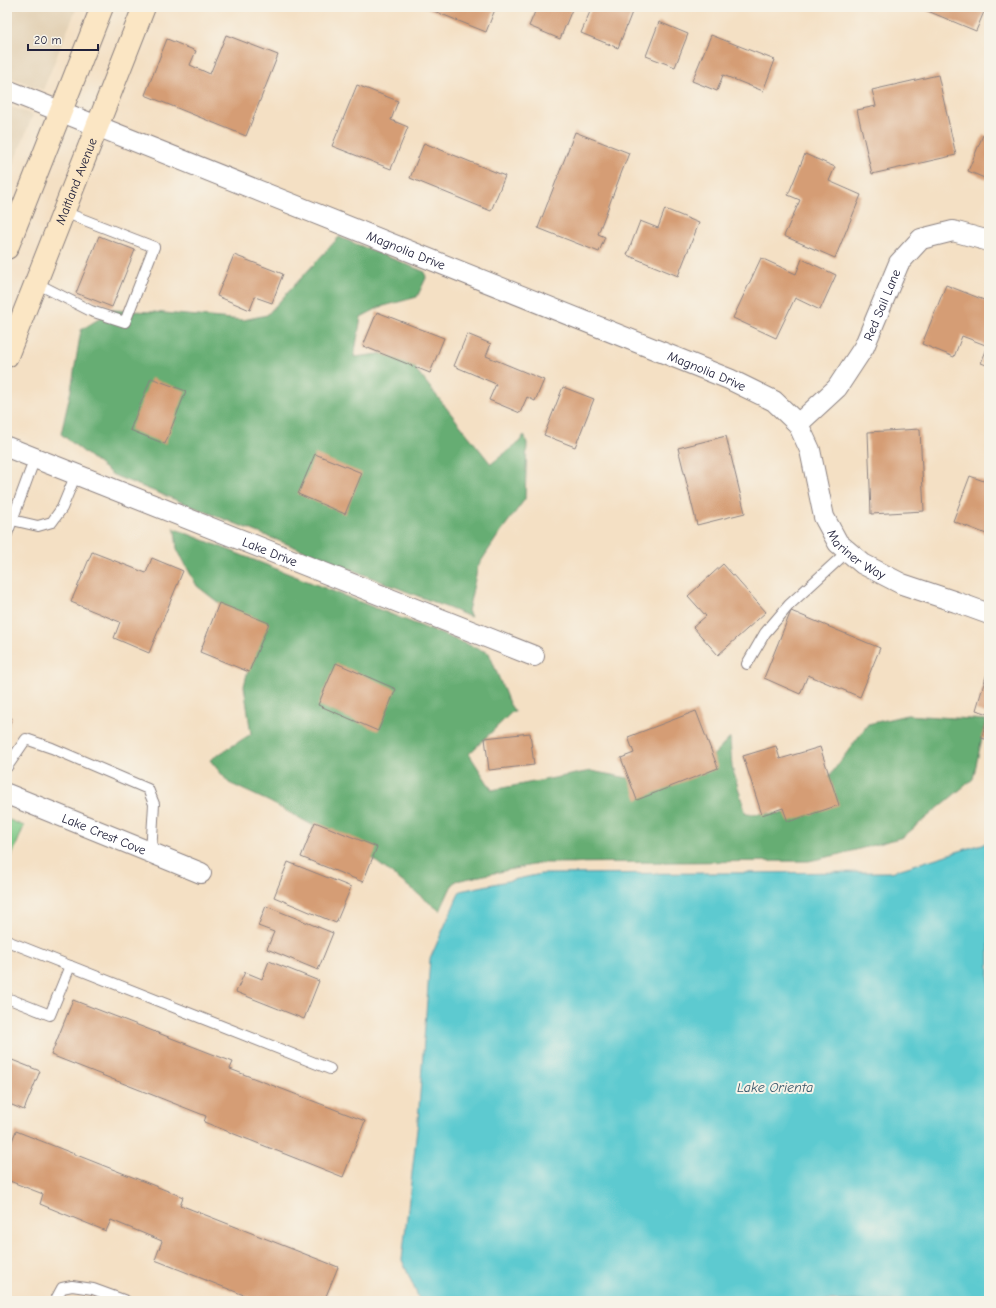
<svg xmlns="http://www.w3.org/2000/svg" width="996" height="1308" font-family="'Comic Neue',sans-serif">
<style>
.built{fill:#e3d1b5}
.green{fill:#7ec986;stroke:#507660}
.forest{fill:#66ad73;stroke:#446857}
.water{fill:#5dcad0;stroke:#407686}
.building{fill:#d59d75}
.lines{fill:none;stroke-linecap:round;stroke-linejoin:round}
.service-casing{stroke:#8b8180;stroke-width:12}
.minor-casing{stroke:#8b8180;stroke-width:22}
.secondary-casing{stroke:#8b8180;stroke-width:24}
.service{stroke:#fff;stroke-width:10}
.minor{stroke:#fff;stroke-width:20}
.secondary{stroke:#fbe6c4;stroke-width:22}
.labels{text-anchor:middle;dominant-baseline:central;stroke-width:4;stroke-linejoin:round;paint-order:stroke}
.street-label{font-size:13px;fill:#22223b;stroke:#f7f3e8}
.water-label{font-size:14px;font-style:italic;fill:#345468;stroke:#f7f3e8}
</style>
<rect width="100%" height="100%" fill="#f7f3e8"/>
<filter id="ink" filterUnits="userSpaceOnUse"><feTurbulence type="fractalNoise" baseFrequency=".025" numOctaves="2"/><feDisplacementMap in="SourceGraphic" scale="8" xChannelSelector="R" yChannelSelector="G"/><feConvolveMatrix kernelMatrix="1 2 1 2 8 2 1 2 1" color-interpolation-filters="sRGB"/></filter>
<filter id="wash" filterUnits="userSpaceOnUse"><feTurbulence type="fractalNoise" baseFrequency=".012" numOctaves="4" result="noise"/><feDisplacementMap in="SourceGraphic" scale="16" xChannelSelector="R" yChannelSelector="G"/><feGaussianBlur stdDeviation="0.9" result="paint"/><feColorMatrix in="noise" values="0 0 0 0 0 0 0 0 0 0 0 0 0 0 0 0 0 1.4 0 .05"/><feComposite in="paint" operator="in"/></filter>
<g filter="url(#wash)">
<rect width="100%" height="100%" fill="#f4e0c4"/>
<g class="built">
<path d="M 7,7 L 77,7 L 43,90 L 7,76 Z"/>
<path d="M 7,105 L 33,115 L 7,179 Z"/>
</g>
<path class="green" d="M 7,819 L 24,826 L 7,868 Z"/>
<g class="forest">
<path d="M 339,237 L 425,272 L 426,278 L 417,297 L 380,307 L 361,317 L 354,357 L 388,353 L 407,356 L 417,371 L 491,464 L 519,442 L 524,435 L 527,443 L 525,499 L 499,534 L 478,566 L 468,611 L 471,617 L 113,475 L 61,434 L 71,390 L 81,330 L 113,310 L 153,312 L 243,320 L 267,315 Z"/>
<path d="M 173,528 L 489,653 L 509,703 L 515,712 L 512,712 L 469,754 L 492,790 L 591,771 L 670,786 L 706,763 L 730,738 L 732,767 L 746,814 L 802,813 L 868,724 L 907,715 L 986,720 L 973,779 L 903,837 L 841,854 L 809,861 L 542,863 L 456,881 L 451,887 L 440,911 L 369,856 L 270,802 L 229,783 L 210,760 L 251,734 L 244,686 L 250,662 L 248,637 L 219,603 L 197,586 L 177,549 L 175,530 Z"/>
</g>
<path class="water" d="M 989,842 L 989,1301 L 420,1301 L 402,1260 L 418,1121 L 430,959 L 460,891 L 541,874 L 891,872 Z"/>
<g id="blocks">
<g class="building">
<path d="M 424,7 L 496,7 L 486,32 Z"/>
<path d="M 537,7 L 573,7 L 560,39 L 529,26 Z"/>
<path d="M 592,7 L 634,7 L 618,48 L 581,33 Z"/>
<path d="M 918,7 L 986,7 L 976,31 Z"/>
<path d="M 659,22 L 688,34 L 675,67 L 646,56 Z"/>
<path d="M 226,35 L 278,55 L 246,136 L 145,95 L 167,39 L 196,51 L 190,65 L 210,74 Z"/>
<path d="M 711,35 L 775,60 L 763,91 L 723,75 L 717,91 L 692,81 Z"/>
<path d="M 938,75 L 956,155 L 872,174 L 857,110 L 876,106 L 872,90 Z"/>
<path d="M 357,85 L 398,101 L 391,120 L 408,127 L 391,169 L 332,146 Z"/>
<path d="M 575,132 L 629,153 L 598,234 L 605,237 L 599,252 L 538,228 Z"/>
<path d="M 983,135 L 989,138 L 989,180 L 968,171 Z"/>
<path d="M 424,143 L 505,176 L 491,211 L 410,178 Z"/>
<path d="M 805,154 L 835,167 L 829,181 L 861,195 L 835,258 L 784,236 L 800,200 L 788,195 Z"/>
<path d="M 665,209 L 699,223 L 678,276 L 627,255 L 640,221 L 658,228 Z"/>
<path d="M 99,236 L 135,250 L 112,307 L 76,293 Z"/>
<path d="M 234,255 L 283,274 L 272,303 L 255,297 L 250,310 L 217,296 Z"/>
<path d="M 761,258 L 796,274 L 802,259 L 836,275 L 820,310 L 795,298 L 776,338 L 733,318 Z"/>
<path d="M 946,285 L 989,302 L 989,366 L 981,363 L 988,346 L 962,336 L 954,357 L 922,344 Z"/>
<path d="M 377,312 L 444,338 L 430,373 L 363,346 Z"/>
<path d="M 467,334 L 491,344 L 486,356 L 544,380 L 535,401 L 527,397 L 520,413 L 489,400 L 496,384 L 454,366 Z"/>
<path d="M 151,378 L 186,391 L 165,444 L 130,430 Z"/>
<path d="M 563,387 L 594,399 L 575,447 L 544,435 Z"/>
<path d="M 920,429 L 924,511 L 871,514 L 868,432 Z"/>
<path d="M 726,436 L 745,513 L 697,525 L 678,448 Z"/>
<path d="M 315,454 L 362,473 L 345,514 L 298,494 Z"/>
<path d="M 970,476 L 989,483 L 989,535 L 953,521 Z"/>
<path d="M 92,552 L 146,573 L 152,558 L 183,571 L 149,653 L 114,638 L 120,622 L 71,602 Z"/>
<path d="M 723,564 L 766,612 L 718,655 L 693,627 L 706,616 L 688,596 Z"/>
<path d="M 219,603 L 269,623 L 249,672 L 200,652 Z"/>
<path d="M 791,611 L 880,648 L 860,697 L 808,675 L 800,694 L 764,678 Z"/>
<path d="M 336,663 L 396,689 L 378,731 L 318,705 Z"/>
<path d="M 987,673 L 989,674 L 989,740 L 981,738 L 989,714 L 976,710 Z"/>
<path d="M 696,711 L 718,768 L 637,800 L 621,758 L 634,753 L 628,737 Z"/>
<path d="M 7,716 L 12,718 L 7,730 Z"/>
<path d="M 530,733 L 534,765 L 489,770 L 485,738 Z"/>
<path d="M 776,746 L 780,759 L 820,747 L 839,805 L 788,822 L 783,808 L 762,815 L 743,756 Z"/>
<path d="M 315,822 L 377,847 L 363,882 L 301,857 Z"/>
<path d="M 288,862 L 351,887 L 336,923 L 274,897 Z"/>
<path d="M 266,906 L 333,933 L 318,970 L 267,949 L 274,932 L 258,926 Z"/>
<path d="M 269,961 L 319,981 L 304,1019 L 236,992 L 245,972 L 262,979 Z"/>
<path d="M 73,1000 L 233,1062 L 230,1069 L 365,1121 L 343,1177 L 204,1122 L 206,1116 L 51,1055 Z"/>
<path d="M 7,1058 L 40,1071 L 24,1110 L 7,1103 Z"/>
<path d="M 16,1131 L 183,1197 L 180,1205 L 338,1267 L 324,1301 L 259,1301 L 155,1260 L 162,1241 L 111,1220 L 106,1231 L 40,1204 L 43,1194 L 7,1180 L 7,1153 Z"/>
</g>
</g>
</g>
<g filter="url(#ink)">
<use href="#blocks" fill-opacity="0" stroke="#8b8180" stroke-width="1"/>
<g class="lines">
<defs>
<g id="service">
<path d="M 36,283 L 91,311 L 125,322 L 154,247 L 64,212"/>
<path d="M 12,520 L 38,526 L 52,522 L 62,508 L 76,474"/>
<path d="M 7,534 L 35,458"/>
<path d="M 747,664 L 765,633 L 789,605 L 848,551"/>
<path d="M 7,767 L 26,739 L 52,748 L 148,789 L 154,804 L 151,853"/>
<path d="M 7,941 L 330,1069"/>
<path d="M 7,998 L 50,1015 L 70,966"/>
<path d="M 55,1301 L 62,1288 L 72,1286 L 93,1289 L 126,1301"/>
</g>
<g id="minor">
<path id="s1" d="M 7,90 L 729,379 L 774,401 L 798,424 L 810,450 L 824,517 L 838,543 L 863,564 L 902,584 L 956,602 L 989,614"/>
<path id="s2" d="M 798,424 L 837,388 L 864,347 L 899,263 L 921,239 L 953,231 L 989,241"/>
<path id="s3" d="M 7,447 L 534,656"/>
<path id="s4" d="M 7,794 L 201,873"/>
</g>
<g id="secondary">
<path d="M 7,248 L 102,7"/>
<path id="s5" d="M 7,356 L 144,7"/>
</g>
</defs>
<use href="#service" class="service-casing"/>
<use href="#minor" class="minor-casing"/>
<use href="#secondary" class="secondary-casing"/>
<use href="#service" class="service"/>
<use href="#minor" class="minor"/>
<use href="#secondary" class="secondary"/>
</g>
</g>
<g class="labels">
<g class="street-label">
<text stroke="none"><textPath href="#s5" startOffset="188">Maitland Avenue</textPath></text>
<text stroke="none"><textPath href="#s1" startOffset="430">Magnolia Drive</textPath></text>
<text stroke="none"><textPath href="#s2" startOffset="148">Red Sail Lane</textPath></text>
<text stroke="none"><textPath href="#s1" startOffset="754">Magnolia Drive</textPath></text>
<text stroke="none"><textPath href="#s1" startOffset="1009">Mariner Way</textPath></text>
<text stroke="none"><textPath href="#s3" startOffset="283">Lake Drive</textPath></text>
<text stroke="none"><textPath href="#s4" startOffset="105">Lake Crest Cove</textPath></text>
</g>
<g class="water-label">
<text x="775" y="1087">Lake Orienta</text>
</g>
</g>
<rect width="996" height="1308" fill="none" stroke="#f7f3e8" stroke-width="24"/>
<path d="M28 44v6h70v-6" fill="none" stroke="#22223b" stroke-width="2"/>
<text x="34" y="44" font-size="12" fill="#22223b" stroke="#f7f3e8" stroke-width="3" paint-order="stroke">20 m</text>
</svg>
